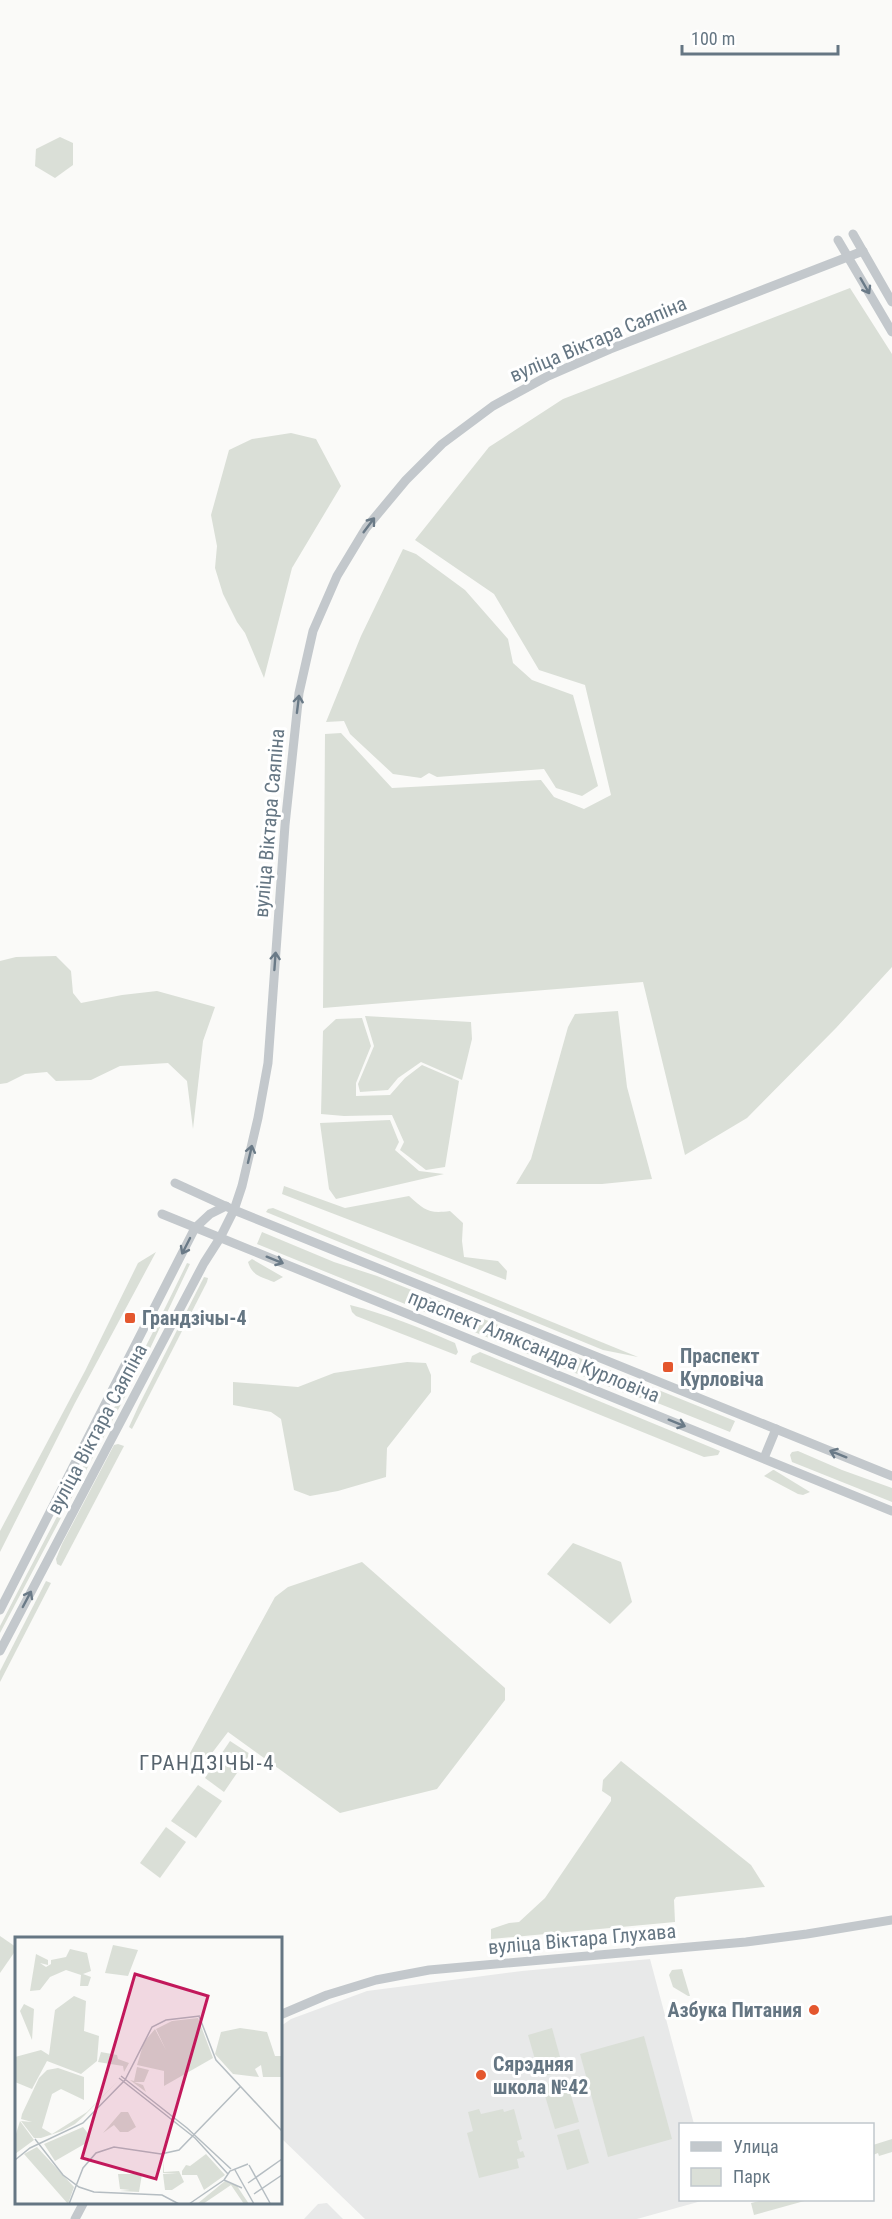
<svg xmlns="http://www.w3.org/2000/svg" width="892" height="2219" font-family="'Roboto Condensed',sans-serif">
<style>
.built{fill:#e8e9e9}
.green{fill:#dadfd7}
.lines{fill:none;stroke-linecap:round;stroke-linejoin:round}
.minor{stroke:#c3c8cc;stroke-width:9}
.oneway{stroke:#6a7a87}
.poi-dot{fill:#e4572e;stroke:#fff;stroke-width:2}
.labels{text-anchor:middle;dominant-baseline:central;stroke-width:6;stroke-linejoin:round;paint-order:stroke}
.street-label{font-size:20px;fill:#657683;stroke:#fff}
.poi-label{font-size:20px;font-weight:bold;fill:#657683;stroke:#fff;text-anchor:start}
.neighbourhood-label{font-size:21px;letter-spacing:1.5px;fill:#57646e;stroke:#fff}
.inset-road{fill:none;stroke:#b5bdc2;stroke-width:1.5}
.view{fill:#c2185b;fill-opacity:0.15;stroke:#c2185b;stroke-width:3}
.inset-edge{fill:none;stroke:#657683;stroke-width:3}
</style>
<rect width="100%" height="100%" fill="#fafaf8"/>
<g class="built">
<path d="M 650,1959 L 694,2124 L 680,2124 L 680,2200 L 705,2200 L 637,2219 L 365,2219 L 281,2138 L 281,2026 L 291,2019 L 367,1991 L 522,1971 Z"/>
<path d="M 327,2203 L 343,2219 L 304,2219 L 318,2204 Z"/>
</g>
<g class="green">
<path d="M 60,137 L 73,143 L 73,165 L 55,178 L 35,166 L 36,149 Z"/>
<path d="M 850,288 L 892,354 L 892,967 L 836,1028 L 747,1118 L 685,1155 L 643,982 L 323,1008 L 325,734 L 341,733 L 392,788 L 541,780 L 554,797 L 584,809 L 611,795 L 585,685 L 539,670 L 494,594 L 415,540 L 489,447 L 563,399 Z"/>
<path d="M 291,433 L 316,439 L 341,486 L 292,568 L 264,678 L 245,633 L 237,622 L 223,594 L 215,568 L 217,546 L 211,515 L 229,450 L 252,439 Z"/>
<path d="M 403,549 L 416,554 L 465,590 L 508,639 L 513,663 L 532,680 L 573,695 L 598,786 L 582,796 L 556,788 L 544,769 L 437,777 L 429,773 L 421,778 L 393,774 L 350,734 L 344,721 L 326,722 L 361,636 Z"/>
<path d="M 56,956 L 71,971 L 73,993 L 81,1003 L 122,995 L 157,991 L 215,1007 L 203,1041 L 193,1129 L 187,1081 L 168,1063 L 120,1066 L 91,1080 L 56,1081 L 47,1072 L 25,1074 L 7,1083 L 0,1084 L 0,961 L 16,957 Z"/>
<path d="M 618,1011 L 627,1087 L 652,1179 L 602,1184 L 516,1184 L 531,1159 L 568,1027 L 575,1014 Z"/>
<path d="M 365,1016 L 471,1022 L 472,1039 L 462,1080 L 421,1062 L 398,1078 L 388,1090 L 360,1092 L 358,1084 L 374,1046 Z"/>
<path d="M 362,1018 L 371,1046 L 356,1083 L 356,1096 L 390,1095 L 405,1078 L 422,1065 L 459,1081 L 445,1167 L 426,1170 L 400,1150 L 404,1142 L 392,1115 L 344,1116 L 321,1114 L 323,1031 L 336,1019 Z"/>
<path d="M 390,1120 L 399,1142 L 395,1150 L 419,1171 L 444,1174 L 336,1199 L 329,1189 L 320,1123 Z"/>
<path d="M 284,1186 L 345,1208 L 409,1196 C 425,1210 428,1214 450,1211 L 463,1223 L 462,1241 L 464,1257 L 498,1261 L 507,1271 L 506,1280 L 282,1194 Z"/>
<path d="M 273,1208 L 638,1357 L 603,1350 L 266,1212 L 268,1209 Z"/>
<path d="M 262,1232 L 334,1262 L 377,1276 L 735,1421 L 730,1432 L 660,1404 L 627,1394 L 257,1244 Z"/>
<path d="M 156,1252 L 75,1403 L 0,1552 L 0,1531 L 85,1371 L 138,1263 Z"/>
<path d="M 252,1259 L 283,1277 L 274,1282 C 262,1277 252,1276 248,1262 Z"/>
<path d="M 187,1263 L 190,1264 L 146,1357 L 0,1633 L 0,1626 C 62,1505 128,1386 187,1263 Z"/>
<path d="M 204,1277 L 208,1278 L 207,1282 L 132,1429 L 129,1427 L 139,1405 Z"/>
<path d="M 350,1305 C 386,1314 421,1328 455,1343 L 458,1352 L 456,1355 L 356,1316 L 352,1312 Z"/>
<path d="M 480,1352 L 720,1451 L 718,1455 L 704,1457 L 470,1362 L 472,1356 Z"/>
<path d="M 407,1362 L 426,1363 L 431,1375 L 431,1392 L 387,1448 L 386,1477 L 338,1491 L 310,1496 L 294,1490 L 281,1419 L 271,1412 L 233,1405 L 233,1382 L 298,1387 L 334,1373 Z"/>
<path d="M 118,1444 L 124,1446 L 61,1566 L 57,1564 L 56,1559 L 62,1544 L 114,1445 Z"/>
<path d="M 798,1451 L 842,1470 L 892,1488 L 892,1502 L 792,1462 L 790,1455 L 792,1452 Z"/>
<path d="M 773,1470 L 774,1470 L 810,1492 L 803,1495 L 798,1494 L 764,1476 Z"/>
<path d="M 573,1543 L 621,1562 L 632,1602 L 610,1624 L 547,1574 Z"/>
<path d="M 362,1562 L 505,1688 L 505,1700 L 437,1789 L 340,1813 L 228,1732 L 196,1774 L 184,1764 L 275,1597 L 288,1587 Z"/>
<path d="M 46,1581 L 51,1583 L 0,1682 L 0,1671 Z"/>
<path d="M 230,1741 L 250,1754 L 224,1792 L 205,1778 Z"/>
<path d="M 621,1761 L 751,1865 L 765,1887 L 676,1897 L 674,1900 L 675,1922 L 491,1939 L 491,1929 L 509,1923 L 519,1922 L 545,1898 L 611,1801 L 611,1797 L 602,1791 L 603,1780 Z"/>
<path d="M 198,1785 L 222,1801 L 196,1838 L 171,1821 Z"/>
<path d="M 166,1827 L 186,1842 L 160,1878 L 140,1863 Z"/>
<path d="M 0,1936 L 16,1947 L 16,1950 L 0,1973 Z"/>
<path d="M 682,1969 L 690,1996 L 688,1996 L 673,1987 L 669,1975 L 672,1970 Z"/>
<path d="M 552,2028 L 564,2071 L 540,2077 L 528,2035 Z"/>
<path d="M 644,2036 L 672,2139 L 608,2157 L 580,2054 Z"/>
<path d="M 566,2079 L 579,2122 L 555,2129 L 542,2086 Z"/>
<path d="M 479,2109 L 481,2114 L 503,2109 L 504,2112 L 514,2109 L 522,2139 L 517,2141 L 520,2152 L 523,2151 L 525,2157 L 517,2159 L 519,2168 L 479,2178 L 467,2133 L 473,2131 L 468,2112 Z"/>
<path d="M 579,2129 L 589,2163 L 567,2170 L 557,2135 Z"/>
<path d="M 892,2139 L 892,2152 L 879,2156 L 878,2153 L 873,2155 L 873,2145 Z"/>
<path d="M 763,2200 L 808,2200 L 754,2215 L 751,2203 Z"/>
</g>
<g class="lines">
<g class="minor">
<path d="M 853,234 L 892,302"/>
<path d="M 838,240 L 892,332"/>
<path d="M 175,1183 L 234,1210 L 892,1476"/>
<path d="M 162,1214 L 892,1511"/>
<path d="M 764,1458 L 776,1429"/>
<path d="M 0,1610 L 195,1228 L 210,1214 L 226,1206"/>
<path d="M 0,1651 L 204,1263 L 220,1238 L 234,1210 L 242,1186 L 258,1118 L 268,1063 L 285,825 L 299,693 L 313,631 L 337,576 L 366,528 L 406,480 L 442,444 L 493,406 L 548,376 L 610,349 L 863,251"/>
<path d="M 280,2015 L 327,1995 L 376,1980 L 429,1970 L 746,1942 L 807,1934 L 892,1920"/>
<path d="M 75,2219 L 84,2202"/>
</g>
</g>
<defs><path id="oneway-shaft" d="M-6 0H5M1.5-3L5.5 0L1.5 3" fill="none" stroke-width="1.6" stroke-linecap="round" stroke-linejoin="round" transform="scale(1.5)"/></defs>
<g class="oneway">
<use href="#oneway-shaft" transform="translate(865 286) rotate(60)"/>
<use href="#oneway-shaft" transform="translate(369 525) rotate(-53)"/>
<use href="#oneway-shaft" transform="translate(298 704) rotate(-83)"/>
<use href="#oneway-shaft" transform="translate(275 961) rotate(-86)"/>
<use href="#oneway-shaft" transform="translate(250 1154) rotate(-77)"/>
<use href="#oneway-shaft" transform="translate(186 1246) rotate(117)"/>
<use href="#oneway-shaft" transform="translate(275 1260) rotate(22)"/>
<use href="#oneway-shaft" transform="translate(677 1423) rotate(22)"/>
<use href="#oneway-shaft" transform="translate(838 1454) rotate(-158)"/>
<use href="#oneway-shaft" transform="translate(27 1599) rotate(-62)"/>
</g>
<g class="poi-dot">
<rect x="124" y="1312" width="12" height="12" rx="3"/>
<rect x="662" y="1361" width="12" height="12" rx="3"/>
<circle cx="814" cy="2010" r="6"/>
<circle cx="481" cy="2075" r="6"/>
</g>
<g class="labels">
<g class="street-label">
<text transform="translate(598 339) rotate(-23)">вуліца Віктара Саяпіна</text>
<text transform="translate(269 823) rotate(-85)">вуліца Віктара Саяпіна</text>
<text transform="translate(534 1346) rotate(22)">праспект Аляксандра Курловіча</text>
<text transform="translate(97 1429) rotate(-62)">вуліца Віктара Саяпіна</text>
<text transform="translate(582 1939) rotate(-5)">вуліца Віктара Глухава</text>
</g>
<g class="poi-label">
<text x="142" y="1318">Грандзічы-4</text>
<text x="680" y="1356">Праспект<tspan x="680" dy="23">Курловіча</tspan></text>
<text x="802" y="2010" text-anchor="end">Азбука Питания</text>
<text x="493" y="2064">Сярэдняя<tspan x="493" dy="23">школа №42</tspan></text>
</g>
<g class="neighbourhood-label">
<text x="207" y="1763">ГРАНДЗІЧЫ-4</text>
</g>
</g>
<g transform="translate(15 1937)">
<rect width="267" height="267" fill="#fafaf8"/>
<path d="M 98,8 L 123,13 L 113,39 L 90,36 ZM 55,12 L 72,16 L 76,34 L 68,37 L 76,40 L 73,49 L 65,49 L 66,38 L 51,33 L 35,40 L 25,53 L 15,54 L 21,17 L 33,23 L 33,28 L 25,26 L 31,30 L 36,27 L 36,23 L 51,20 ZM 59,59 L 71,64 L 69,94 L 84,99 L 82,124 L 66,137 L 32,124 L 17,152 L 0,145 L 0,120 L 26,113 L 34,118 L 40,73 ZM 9,67 L 19,72 L 17,103 L 5,74 ZM 183,81 L 198,121 L 149,149 L 149,134 L 122,128 L 129,105 L 140,92 L 151,113 L 141,92 L 157,84 ZM 225,91 L 252,95 L 260,119 L 267,119 L 267,140 L 248,140 L 246,128 L 240,132 L 244,140 L 218,137 L 200,117 L 206,95 ZM 86,115 L 102,118 L 103,122 L 114,126 L 109,135 L 108,129 L 83,125 ZM 122,130 L 134,133 L 129,145 L 119,145 L 128,148 L 131,155 L 115,143 L 119,144 ZM 43,131 L 69,140 L 69,163 L 46,152 L 37,157 L 27,191 L 37,197 L 72,175 L 103,144 L 69,179 L 60,187 L 47,194 L 26,201 L 19,201 L 6,184 L 17,185 L 6,182 L 7,177 L 24,141 L 32,133 ZM 106,175 L 113,175 L 121,190 L 113,195 L 105,195 L 99,188 L 88,196 ZM 5,184 L 19,203 L 0,217 L 0,200 ZM 68,190 L 75,199 L 73,205 L 40,224 L 29,207 ZM 22,210 L 59,250 L 53,267 L 9,217 ZM 191,217 L 210,238 L 189,253 L 182,238 L 167,238 L 167,234 L 171,228 L 175,229 ZM 148,223 L 149,235 L 164,234 L 169,245 L 157,253 L 150,253 L 148,237 L 162,237 L 148,236 ZM 127,237 L 124,255 L 105,254 L 115,253 L 105,252 L 103,237 ZM 210,244 L 222,249 L 234,267 L 229,267 L 216,248 L 188,267 L 182,267 Z" fill="#dadfd7"/>
<path class="inset-road" d="M 184,79 L 201,123 L 267,194M 106,139 L 172,191 L 216,232M 104,141 L 180,201 L 213,237M 20,202 L 48,238 L 64,250 L 79,255 L 147,258 L 164,267M 0,223 L 15,211 L 68,186 L 110,143 L 137,90 L 151,83 L 185,79M 234,228 L 255,266M 220,233 L 239,267M 209,243 L 227,251M 233,246 L 267,222M 239,257 L 267,238M 54,267 L 68,231 L 81,216 L 99,210 L 146,217 L 164,213 L 226,149M 174,267 L 209,243 L 215,234 L 233,227"/>
<path class="view" d="M 120,37 L 193,59 L 141,242 L 67,221 Z"/>
<rect width="267" height="267" class="inset-edge"/>
</g>
<rect x="679" y="2123" width="195" height="78" fill="#ffffff" stroke="#c1c8cd" stroke-width="1.5"/>
<rect x="691" y="2142" width="30" height="9" fill="#c3c8cc" stroke="#c1c8cd" stroke-width="1.5"/>
<text x="733" y="2153" font-size="18" fill="#657683">Улица</text>
<rect x="691" y="2168" width="30" height="18" fill="#dadfd7" stroke="#c1c8cd" stroke-width="1.5"/>
<text x="733" y="2183" font-size="18" fill="#657683">Парк</text>
<path d="M682 45v9h156v-9" fill="none" stroke="#657683" stroke-width="3"/>
<text x="691" y="45" font-size="18" fill="#657683" stroke="#ffffff" stroke-width="4.5" paint-order="stroke">100 m</text>
</svg>
